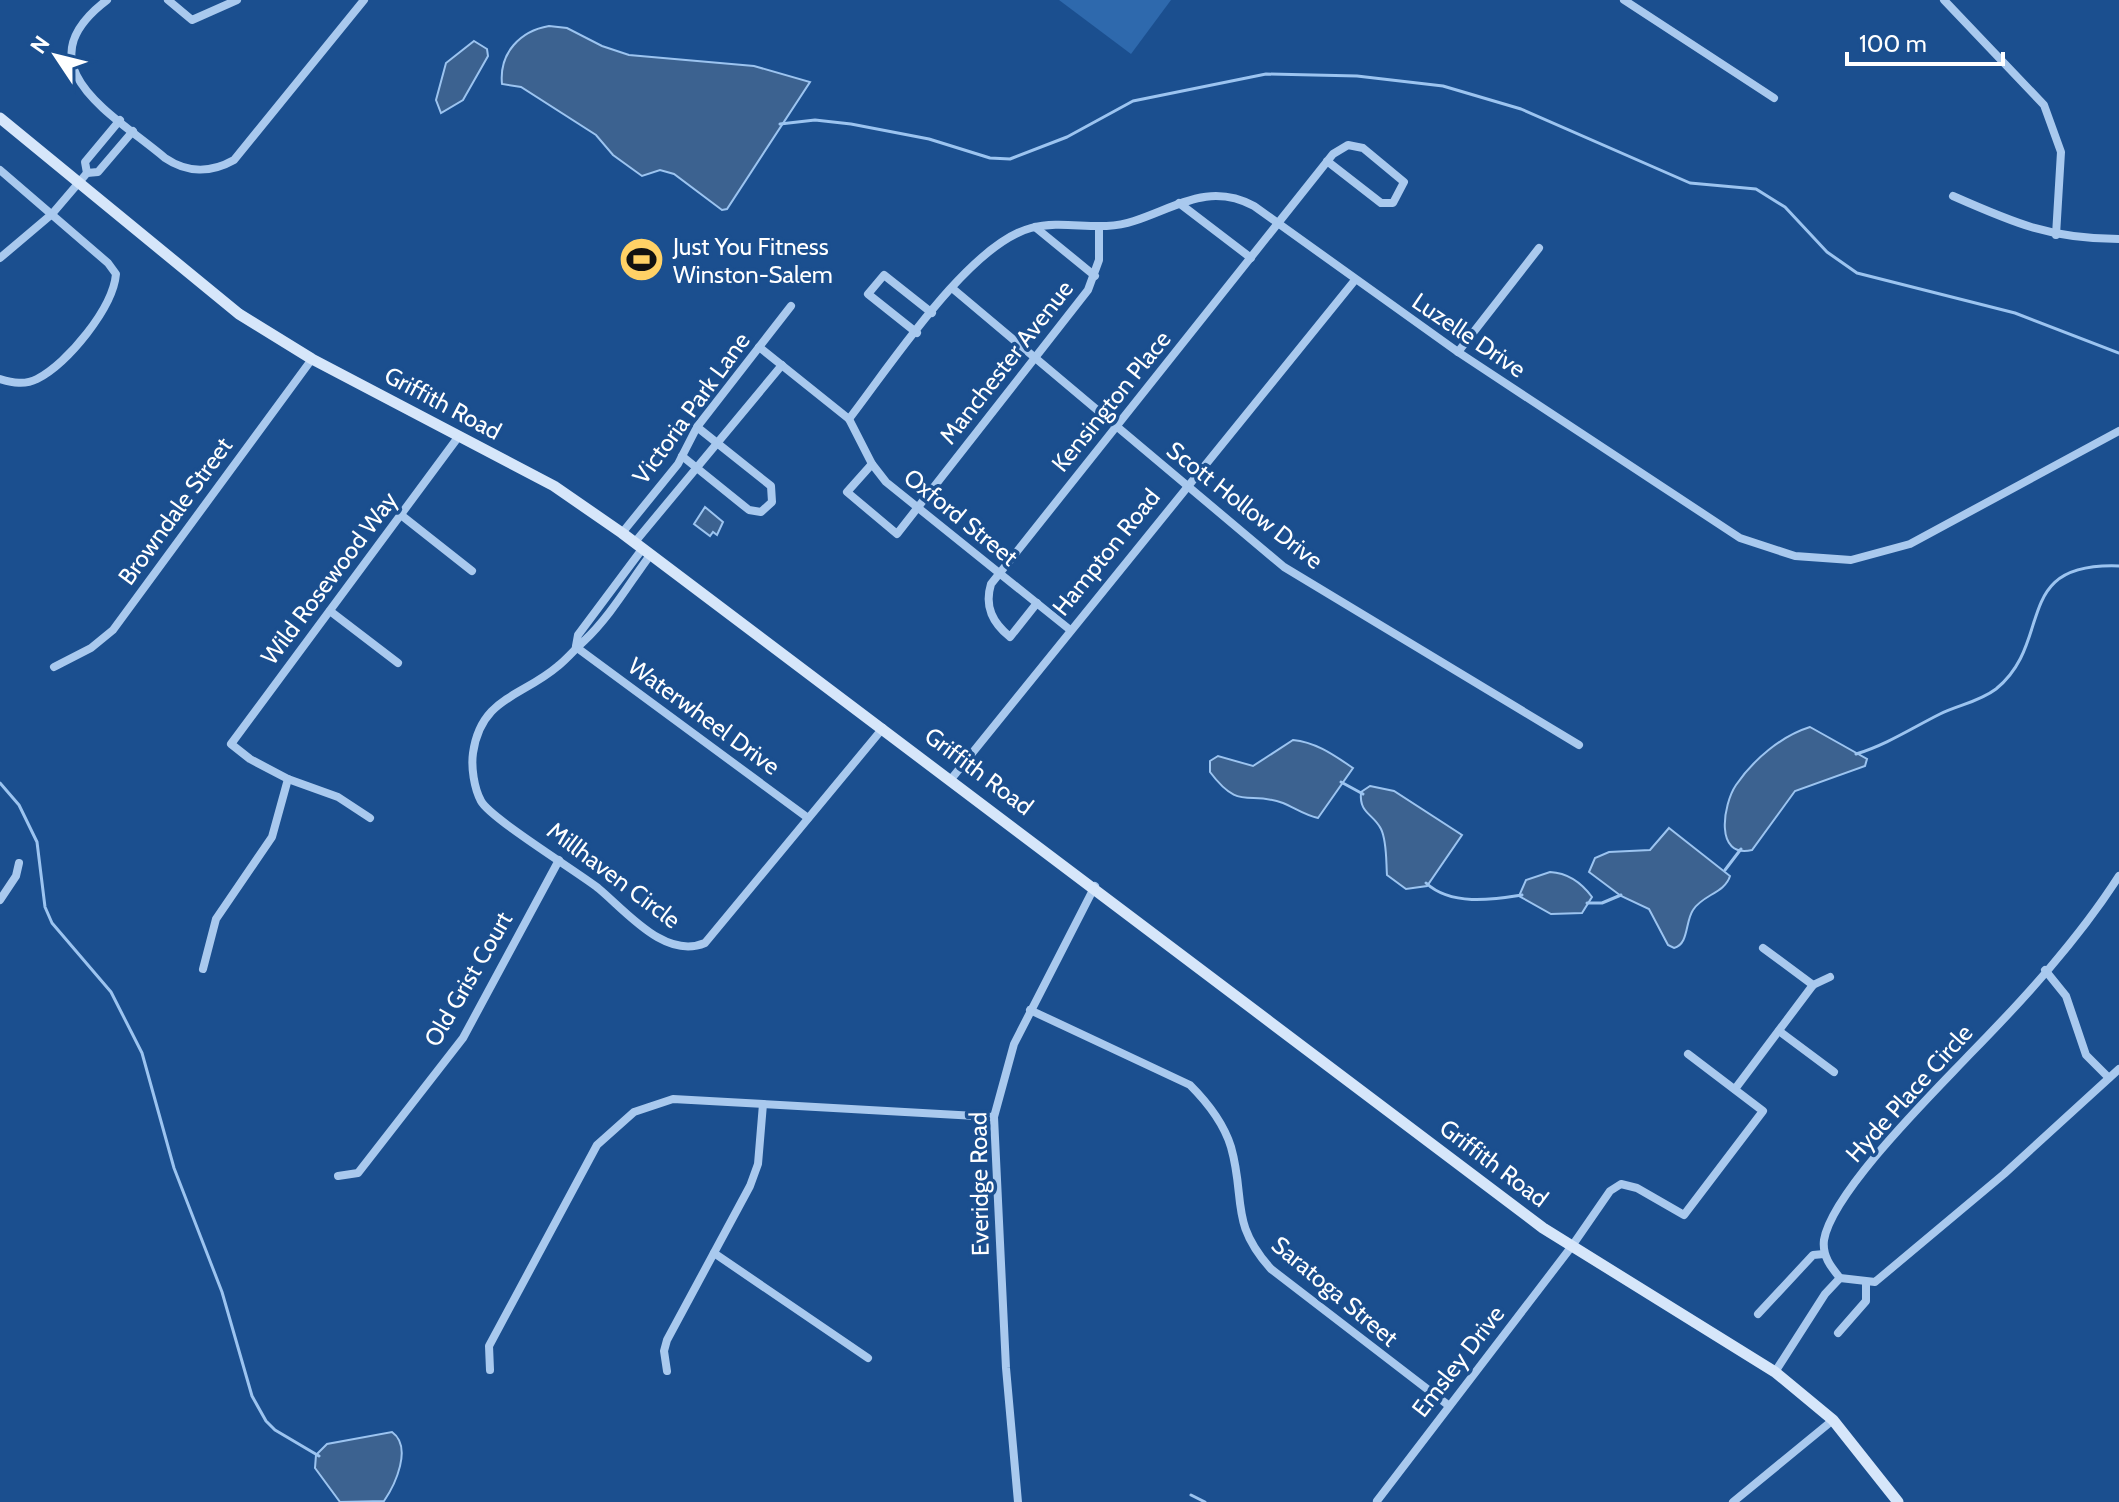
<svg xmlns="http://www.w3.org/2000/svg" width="2119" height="1502" font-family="Cabin,sans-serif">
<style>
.green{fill:#2e69ad}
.water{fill:#3c6290;stroke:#9cc4f0;stroke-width:2}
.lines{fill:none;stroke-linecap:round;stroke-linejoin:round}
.stream{stroke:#9cc4f0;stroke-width:3}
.street{stroke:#a9c9ee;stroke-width:8}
.secondary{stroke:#d6e6fa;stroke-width:11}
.labels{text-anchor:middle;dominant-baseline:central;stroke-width:7;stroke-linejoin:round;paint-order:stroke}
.poi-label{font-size:24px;fill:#fff;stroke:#1b4f8f;text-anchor:start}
.street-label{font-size:24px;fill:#fff;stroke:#1b4f8f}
</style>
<rect width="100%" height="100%" fill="#1b4f8f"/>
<path class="green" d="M 1059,0 L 1171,0 L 1131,54 Z"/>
<g class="water">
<path d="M 549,26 L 567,28 L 602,46 L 629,55 L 754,66 L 810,82 L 727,209 L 722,210 L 674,174 L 660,170 L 642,176 L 613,155 L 596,135 L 521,87 L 502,84 C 499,53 520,31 549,26 Z"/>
<path d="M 474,41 L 487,49 L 488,56 L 463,100 L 441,113 L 436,100 L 446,63 Z"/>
<path d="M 705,507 L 723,522 L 717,535 L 713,532 L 710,536 L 694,524 Z"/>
<path d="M 1810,727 L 1867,759 L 1865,766 L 1795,791 L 1752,850 C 1714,859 1723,804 1736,785 C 1753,760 1781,736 1810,727 Z"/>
<path d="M 1293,740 C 1316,742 1335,756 1353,768 L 1318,818 C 1304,815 1295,808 1283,803 C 1248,790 1240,812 1210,772 L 1210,761 L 1218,756 L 1253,766 Z"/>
<path d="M 1370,786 L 1394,791 L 1462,835 L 1427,886 L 1406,889 L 1387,875 C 1386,862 1387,841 1381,829 C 1373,813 1359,814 1361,792 Z"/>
<path d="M 1669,828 L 1730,876 C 1725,893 1702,895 1693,910 C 1685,922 1689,944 1674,948 L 1668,945 L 1649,909 L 1621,896 L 1589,872 L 1595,858 L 1609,852 L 1650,850 Z"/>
<path d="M 1550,872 C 1568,873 1581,882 1592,897 L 1582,913 L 1551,914 L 1519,896 L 1526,880 Z"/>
<path d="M 392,1432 C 413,1447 395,1485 384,1501 L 340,1502 L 315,1468 L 316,1455 L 327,1444 Z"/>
</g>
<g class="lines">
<g class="stream">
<path d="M 780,124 L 815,120 L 851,124 L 929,139 L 990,158 L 1010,159 L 1067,137 L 1133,101 L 1266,74 L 1357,76 L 1443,86 L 1521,109 L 1690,183 L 1756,189 L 1785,207 L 1827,252 L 1857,273 L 2015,313 L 2119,353"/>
<path d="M 1856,754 C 1886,745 1912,728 1940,714 C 1958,705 1979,702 1996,689 C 2055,641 2010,562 2119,566"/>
<path d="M 1341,782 L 1363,794"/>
<path d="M 0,783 L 19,805 L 37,842 L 45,907 L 52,923 L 111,992 L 142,1053 L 174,1168 L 222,1292 L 252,1396 L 266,1421 L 275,1430 L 319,1456"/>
<path d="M 1725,870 L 1741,849"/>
<path d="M 1426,883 C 1451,906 1491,900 1522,895"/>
<path d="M 1587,903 L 1602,903 L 1621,895"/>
<path d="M 1191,1495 L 1205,1502"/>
</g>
<g class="street">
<path d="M 107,0 C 20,66 113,114 165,158 C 187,173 211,173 234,160 L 364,0"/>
<path d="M 168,0 L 192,20 L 237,0"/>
<path d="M 1624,0 L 1774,98"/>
<path d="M 1944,0 L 2044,105 L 2061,152 L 2056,235"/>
<path d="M 0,170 L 108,263 L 116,274 C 113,308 68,363 37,379 C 25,385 13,383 0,379"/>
<path d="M 87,173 L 85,162 L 120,120"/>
<path d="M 1953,196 C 2014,223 2051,239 2119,239"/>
<path d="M 1179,203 L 1251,258"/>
<path d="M 1035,227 L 1095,276"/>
<path d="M 0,258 L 52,214 L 87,173 L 98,172 L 133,131"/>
<path d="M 952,288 L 1284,567 L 1579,745"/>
<path d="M 917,333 L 868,294 L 884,275 L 932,313"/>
<path d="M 759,347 L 849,419 L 872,464 L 886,482 L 1069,629"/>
<path d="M 1458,352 L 1539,248"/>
<path d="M 849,419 C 890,366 969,244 1031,228 C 1066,219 1099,233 1134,221 C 1177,207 1209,182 1254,206 L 1458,352 L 1740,538 L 1795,556 L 1851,560 L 1910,544 L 2119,431"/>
<path d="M 682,456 L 749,510 L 761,512 L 772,502 L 771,486 L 697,427"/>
<path d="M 872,464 L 847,492 L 897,534 L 1088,290 L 1099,260 L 1099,229"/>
<path d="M 401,515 L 472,571"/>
<path d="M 622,533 L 678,464 L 697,427 L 791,306"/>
<path d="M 635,542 L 782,365"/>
<path d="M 651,554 C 630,582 610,617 584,641 C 575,649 567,659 558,666 C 522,697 481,697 473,753 C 471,767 474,788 481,801 C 490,818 576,871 598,888 C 626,911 665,960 705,943 L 883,728"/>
<path d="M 1037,603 L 1010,637 C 993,623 984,607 991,584 L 1333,154 L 1348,145 L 1363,148 L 1404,182 L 1393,203 L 1381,203 L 1327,161"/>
<path d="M 330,611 L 398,663"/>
<path d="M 576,646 L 578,635 L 643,548"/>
<path d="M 576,647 L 808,818"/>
<path d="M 54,667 L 91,648 L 113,630 L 312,359"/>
<path d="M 952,778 L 1355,280"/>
<path d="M 370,818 L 338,797 L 288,779 L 250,759 L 231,744 L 459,436"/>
<path d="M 2119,876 C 2078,940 2023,1000 1970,1054 C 1935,1091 1832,1192 1824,1240 C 1822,1256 1831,1267 1840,1278 L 1875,1282 L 2004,1174 L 2119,1069"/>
<path d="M 0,900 L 16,876 L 19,863"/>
<path d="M 1763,948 L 1813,985"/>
<path d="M 203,969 L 216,919 L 272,837 L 288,779"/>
<path d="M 2045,970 L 2066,996 L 2086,1055 L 2109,1078"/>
<path d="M 1030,1010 L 1190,1085 C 1207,1102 1224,1124 1231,1147 C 1246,1200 1229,1222 1271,1269 L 1448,1405"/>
<path d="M 1779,1031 L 1834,1072"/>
<path d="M 1735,1089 L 1813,985 L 1830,977"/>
<path d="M 338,1176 L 358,1173 L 463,1038 L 559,860"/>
<path d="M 714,1253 L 868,1358"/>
<path d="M 1758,1314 L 1813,1255 L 1824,1254"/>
<path d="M 1838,1333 L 1866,1301 L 1866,1282"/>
<path d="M 490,1370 L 489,1346 L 597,1145 L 634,1112 L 673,1099 L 994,1117"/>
<path d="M 667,1371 L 664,1351 L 667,1340 L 750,1186 L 758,1164 L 763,1104"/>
<path d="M 1775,1372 L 1825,1294 L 1840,1278"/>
<path d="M 1377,1501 L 1572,1246 L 1610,1191 L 1621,1184 L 1637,1188 L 1684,1215 L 1763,1111 L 1688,1054"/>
<path d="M 1018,1502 L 1006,1368 L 994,1117 L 1014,1044 L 1095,886"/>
<path d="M 1733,1502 L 1833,1420"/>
</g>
<path class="secondary" d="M 0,118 L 239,314 L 312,359 L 554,486 L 622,533 L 1543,1228 L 1775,1372 L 1833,1420 L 1898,1502"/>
</g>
<defs>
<symbol id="stadium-disc" viewBox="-11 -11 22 22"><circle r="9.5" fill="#ffd166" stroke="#1b4f8f"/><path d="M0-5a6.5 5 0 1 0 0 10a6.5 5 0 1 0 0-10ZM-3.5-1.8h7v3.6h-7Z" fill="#111"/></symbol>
</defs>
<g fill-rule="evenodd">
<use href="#stadium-disc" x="616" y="234" width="51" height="51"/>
</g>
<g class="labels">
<g class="poi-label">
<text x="673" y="246">Just You Fitness<tspan x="673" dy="28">Winston-Salem</tspan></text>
</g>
<g class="street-label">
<text transform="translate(1469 335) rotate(34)">Luzelle Drive</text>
<text transform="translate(1006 362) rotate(-52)">Manchester Avenue</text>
<text transform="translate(1111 401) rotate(-51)">Kensington Place</text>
<text transform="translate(443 403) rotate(28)">Griffith Road</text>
<text transform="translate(691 408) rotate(-54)">Victoria Park Lane</text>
<text transform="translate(1245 505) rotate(38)">Scott Hollow Drive</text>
<text transform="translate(175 511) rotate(-54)">Browndale Street</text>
<text transform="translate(961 517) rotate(39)">Oxford Street</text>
<text transform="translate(1106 552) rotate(-51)">Hampton Road</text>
<text transform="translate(329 578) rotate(-53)">Wild Rosewood Way</text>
<text transform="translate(704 716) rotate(36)">Waterwheel Drive</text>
<text transform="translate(979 771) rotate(37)">Griffith Road</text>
<text transform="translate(614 875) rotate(37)">Millhaven Circle</text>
<text transform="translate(468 979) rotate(-60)">Old Grist Court</text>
<text transform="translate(1909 1093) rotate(-48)">Hyde Place Circle</text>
<text transform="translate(1494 1163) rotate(37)">Griffith Road</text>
<text transform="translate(979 1184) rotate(-91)">Everidge Road</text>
<text transform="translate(1335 1291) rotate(40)">Saratoga Street</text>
<text transform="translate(1458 1361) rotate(-52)">Emsley Drive</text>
</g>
</g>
<g transform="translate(56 56) rotate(305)" stroke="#1b4f8f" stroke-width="6" paint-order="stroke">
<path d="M0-6L14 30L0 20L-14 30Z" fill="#ffffff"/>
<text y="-12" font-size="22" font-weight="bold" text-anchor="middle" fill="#ffffff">N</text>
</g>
<path d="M1847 52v12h156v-12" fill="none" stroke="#ffffff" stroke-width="4"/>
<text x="1859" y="52" font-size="24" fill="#ffffff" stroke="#1b4f8f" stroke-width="6" paint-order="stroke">100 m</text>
</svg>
